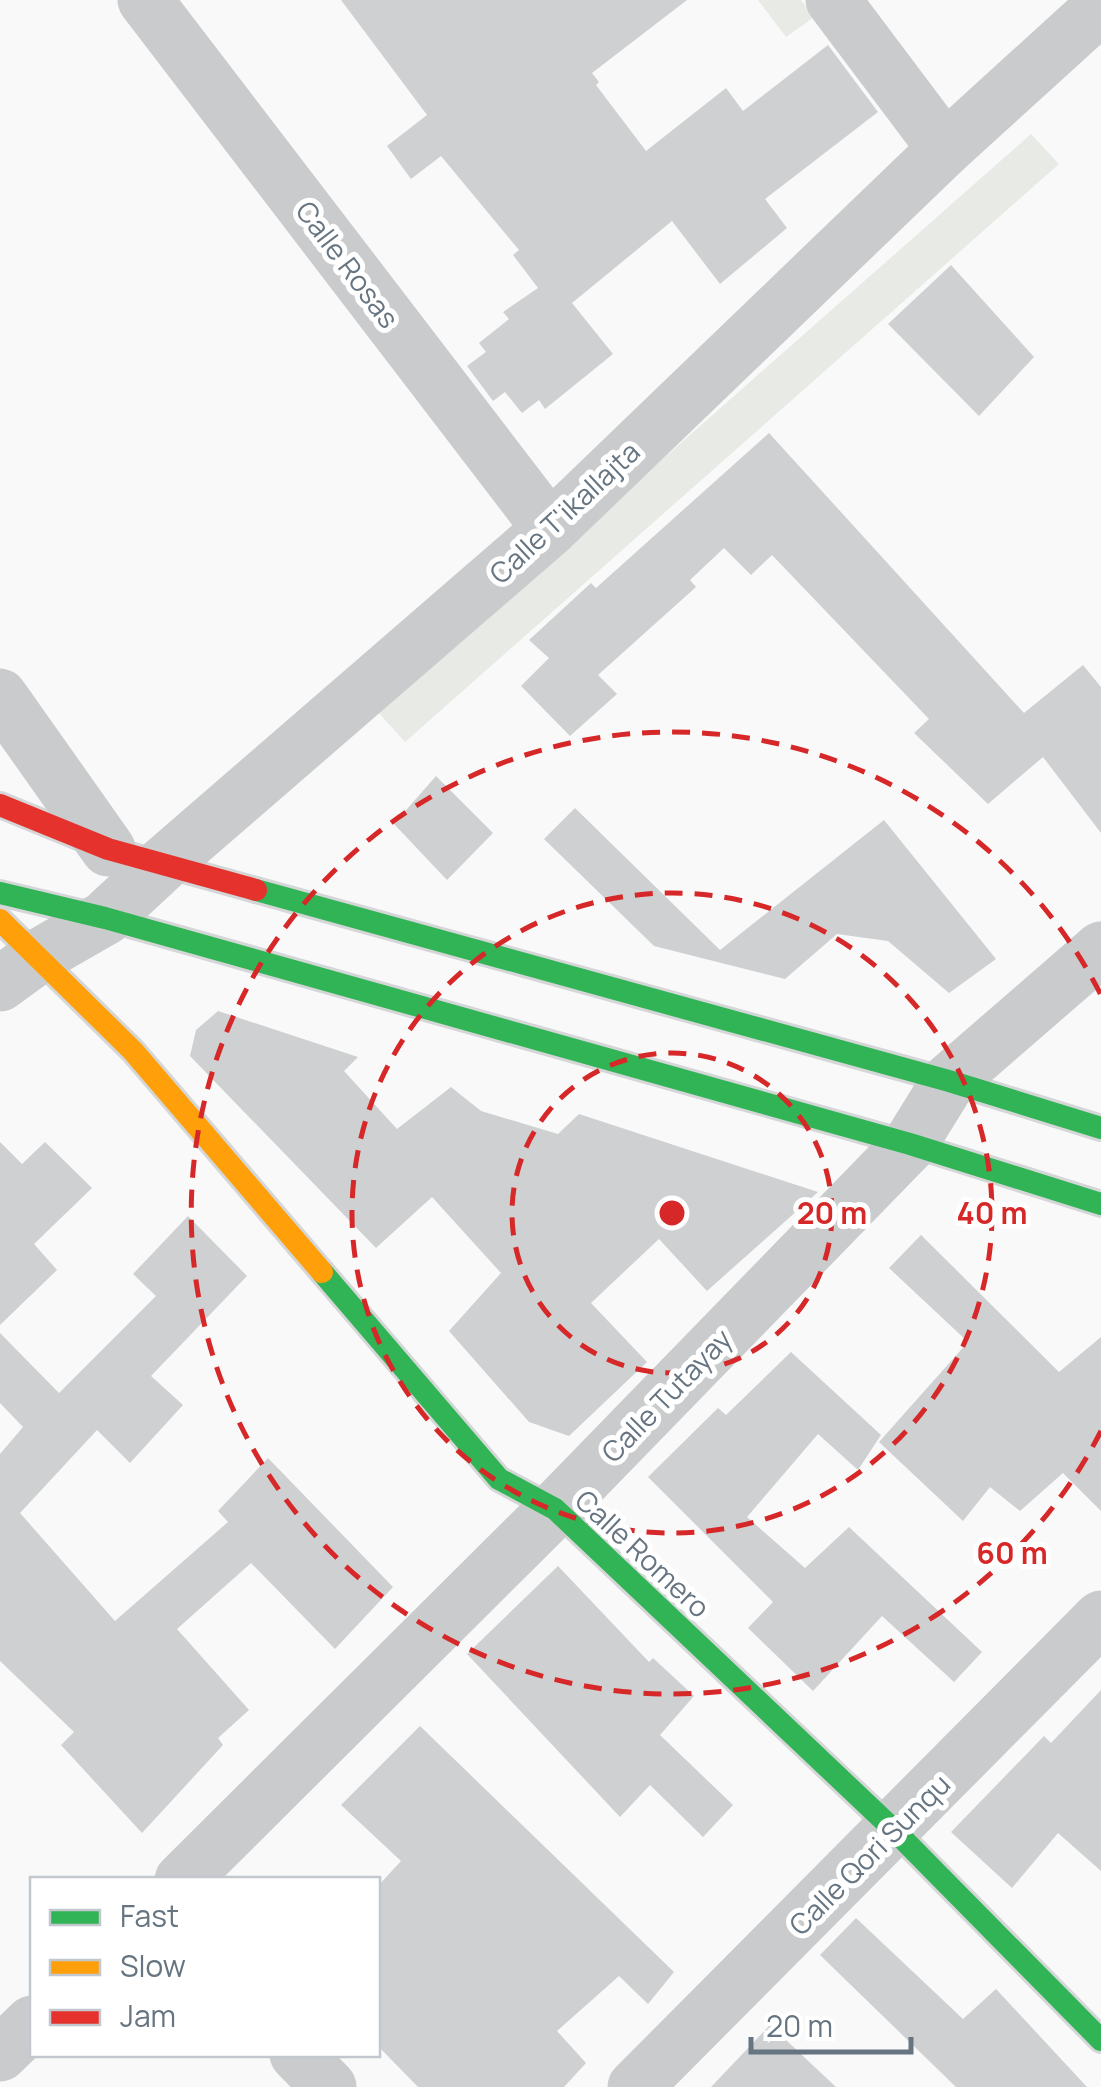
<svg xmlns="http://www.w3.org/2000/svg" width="1101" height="2087" font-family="Manrope,sans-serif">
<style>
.green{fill:#e8eae6}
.building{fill:#ced0d1}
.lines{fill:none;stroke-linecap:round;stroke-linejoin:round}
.fast-casing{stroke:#d5d6d7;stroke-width:28}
.slow-casing{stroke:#d5d6d7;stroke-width:28}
.jam-casing{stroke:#d5d6d7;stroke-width:28}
.street{stroke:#cacbcc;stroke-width:55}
.fast{stroke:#30b455;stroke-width:22}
.slow{stroke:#ff9f0a;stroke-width:22}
.jam{stroke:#e5322d;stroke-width:22}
.ring{fill:none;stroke:#d62828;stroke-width:5;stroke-dasharray:18 12}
.labels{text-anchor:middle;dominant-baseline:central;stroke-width:10;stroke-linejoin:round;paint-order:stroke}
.street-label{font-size:28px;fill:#667581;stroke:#fff}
.centre{fill:#d62828;stroke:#fff;stroke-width:5}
.ring-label{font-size:30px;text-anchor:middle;font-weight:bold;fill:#d62828;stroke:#fff;stroke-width:10;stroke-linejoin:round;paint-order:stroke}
</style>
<rect width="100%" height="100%" fill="#f9f9f9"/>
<g class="green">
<path d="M 758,0 L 801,0 L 814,17 L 786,37 Z"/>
<path d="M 1031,134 L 1059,164 L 405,742 L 377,711 Z"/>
</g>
<g class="building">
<path d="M 341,0 L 687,0 L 592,73 L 599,82 L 596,85 L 646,151 L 726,88 L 743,111 L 828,45 L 878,112 L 765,199 L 787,228 L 720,284 L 672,221 L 572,303 L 613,354 L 545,409 L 539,400 L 522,413 L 505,392 L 493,401 L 467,366 L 486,352 L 479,343 L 509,319 L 503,312 L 538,288 L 513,255 L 519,250 L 441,156 L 411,179 L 387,146 L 427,115 Z"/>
<path d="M 951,265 L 1034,357 L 979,416 L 888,324 Z"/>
<path d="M 769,433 L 1024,713 L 1083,665 L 1101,687 L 1101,833 L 1043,757 L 988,804 L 914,733 L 929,719 L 772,555 L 751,575 L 724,548 L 690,580 L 696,587 L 598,675 L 617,694 L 570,736 L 521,686 L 549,658 L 529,640 L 591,583 L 596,588 Z"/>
<path d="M 436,776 L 493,833 L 447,880 L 394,824 Z"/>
<path d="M 575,808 L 720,950 L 884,820 L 996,959 L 949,993 L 888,941 L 837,934 L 785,979 L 654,946 L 544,839 Z"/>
<path d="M 218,1011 L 358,1057 L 344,1071 L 397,1129 L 451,1087 L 481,1111 L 558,1134 L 579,1114 L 818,1192 L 707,1291 L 659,1239 L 591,1303 L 647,1362 L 569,1436 L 529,1422 L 449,1331 L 501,1273 L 432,1197 L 376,1248 L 190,1056 L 196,1030 Z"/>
<path d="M 0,1142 L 22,1164 L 45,1142 L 92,1188 L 34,1244 L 57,1270 L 0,1325 Z"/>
<path d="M 188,1216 L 247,1276 L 151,1376 L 183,1405 L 130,1463 L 97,1430 L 20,1513 L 115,1621 L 228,1522 L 218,1511 L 268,1458 L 393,1587 L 335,1649 L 251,1563 L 177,1629 L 249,1710 L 218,1738 L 223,1745 L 142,1833 L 61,1745 L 74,1732 L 0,1661 L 0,1454 L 23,1427 L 0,1403 L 0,1333 L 59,1393 L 156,1296 L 133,1274 Z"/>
<path d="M 921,1235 L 1059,1372 L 1101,1337 L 1101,1511 L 1063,1473 L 1020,1511 L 990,1487 L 963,1521 L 879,1442 L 968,1342 L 889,1268 Z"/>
<path d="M 791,1352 L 881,1435 L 858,1470 L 818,1434 L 747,1517 L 805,1568 L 849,1527 L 982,1652 L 954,1682 L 882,1616 L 813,1691 L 748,1628 L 773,1602 L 648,1477 L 718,1408 L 726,1415 Z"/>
<path d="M 558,1566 L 649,1662 L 653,1658 L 694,1696 L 660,1735 L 733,1805 L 703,1837 L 650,1785 L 620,1817 L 467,1654 Z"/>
<path d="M 1101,1690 L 1101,1871 L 1058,1833 L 1012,1888 L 951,1832 L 1044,1736 L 1051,1743 Z"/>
<path d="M 420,1726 L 674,1972 L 648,2004 L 619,1976 L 557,2031 L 586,2063 L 564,2087 L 418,2087 L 378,2046 L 378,1886 L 401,1861 L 341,1805 Z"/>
<path d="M 856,1918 L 963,2019 L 996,1989 L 1087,2087 L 956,2087 L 820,1955 Z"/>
<path d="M 770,2025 L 836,2087 L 711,2087 Z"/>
</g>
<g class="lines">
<defs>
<g id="fast">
<path d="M 256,890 L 949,1081 L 1101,1128"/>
<path d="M 0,893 L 105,918 L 910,1144 L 1101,1204"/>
<path d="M 322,1272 L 499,1479 L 555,1509 L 894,1830 L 1101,2040"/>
</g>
<path id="slow" d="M 0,920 L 133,1051 L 322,1272"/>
<path id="jam" d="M 0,805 L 108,849 L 256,890"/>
</defs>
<use href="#fast" class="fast-casing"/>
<use href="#slow" class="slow-casing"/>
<use href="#jam" class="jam-casing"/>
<g class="street">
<path d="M 145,0 L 550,529"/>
<path d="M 833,0 L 945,149"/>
<path d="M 0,696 L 108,849"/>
<path d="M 0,984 L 37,957 L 105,918 L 162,865 L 550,529 L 945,149 L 1101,7"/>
<path d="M 182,1880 L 555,1509 L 910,1144 L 949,1081 L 1101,949"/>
<path d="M 0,2054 L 32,2023"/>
<path d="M 297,2054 L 329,2087"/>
<path d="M 635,2087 L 1101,1618"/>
</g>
<use href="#fast" class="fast"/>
<use href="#slow" class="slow"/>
<use href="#jam" class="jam"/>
</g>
<g class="ring">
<circle cx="672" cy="1213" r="160"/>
<circle cx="672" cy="1213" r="320"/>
<path d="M1101 1431A481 481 0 1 1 1101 995"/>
</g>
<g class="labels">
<g class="street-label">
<text transform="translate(348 264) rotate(53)">Calle Rosas</text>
<text transform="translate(564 512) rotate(-43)">Calle T'ikallajta</text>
<text transform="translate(666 1395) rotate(-46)">Calle Tutayay</text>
<text transform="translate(643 1553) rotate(43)">Calle Romero</text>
<text transform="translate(869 1854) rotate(-45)">Calle Qori Sunqu</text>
</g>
</g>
<circle cx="672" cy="1213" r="15" class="centre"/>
<g class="ring-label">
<text x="832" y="1224">20 m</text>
<text x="992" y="1224">40 m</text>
<text x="1012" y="1564">60 m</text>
</g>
<rect x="30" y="1877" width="350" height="180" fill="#ffffff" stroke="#c2c8cd" stroke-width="2.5"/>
<rect x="50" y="1910" width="50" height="15" fill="#30b455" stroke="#c2c8cd" stroke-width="2.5"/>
<text x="120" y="1927" font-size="30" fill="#667581">Fast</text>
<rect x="50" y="1960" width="50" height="15" fill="#ff9f0a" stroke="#c2c8cd" stroke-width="2.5"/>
<text x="120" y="1977" font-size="30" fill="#667581">Slow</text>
<rect x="50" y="2010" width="50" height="15" fill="#e5322d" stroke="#c2c8cd" stroke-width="2.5"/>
<text x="120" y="2027" font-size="30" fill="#667581">Jam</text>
<path d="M751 2037v15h160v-15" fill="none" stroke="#667581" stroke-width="5"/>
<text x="766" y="2037" font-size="30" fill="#667581" stroke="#ffffff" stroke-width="8" paint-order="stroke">20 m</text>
</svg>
